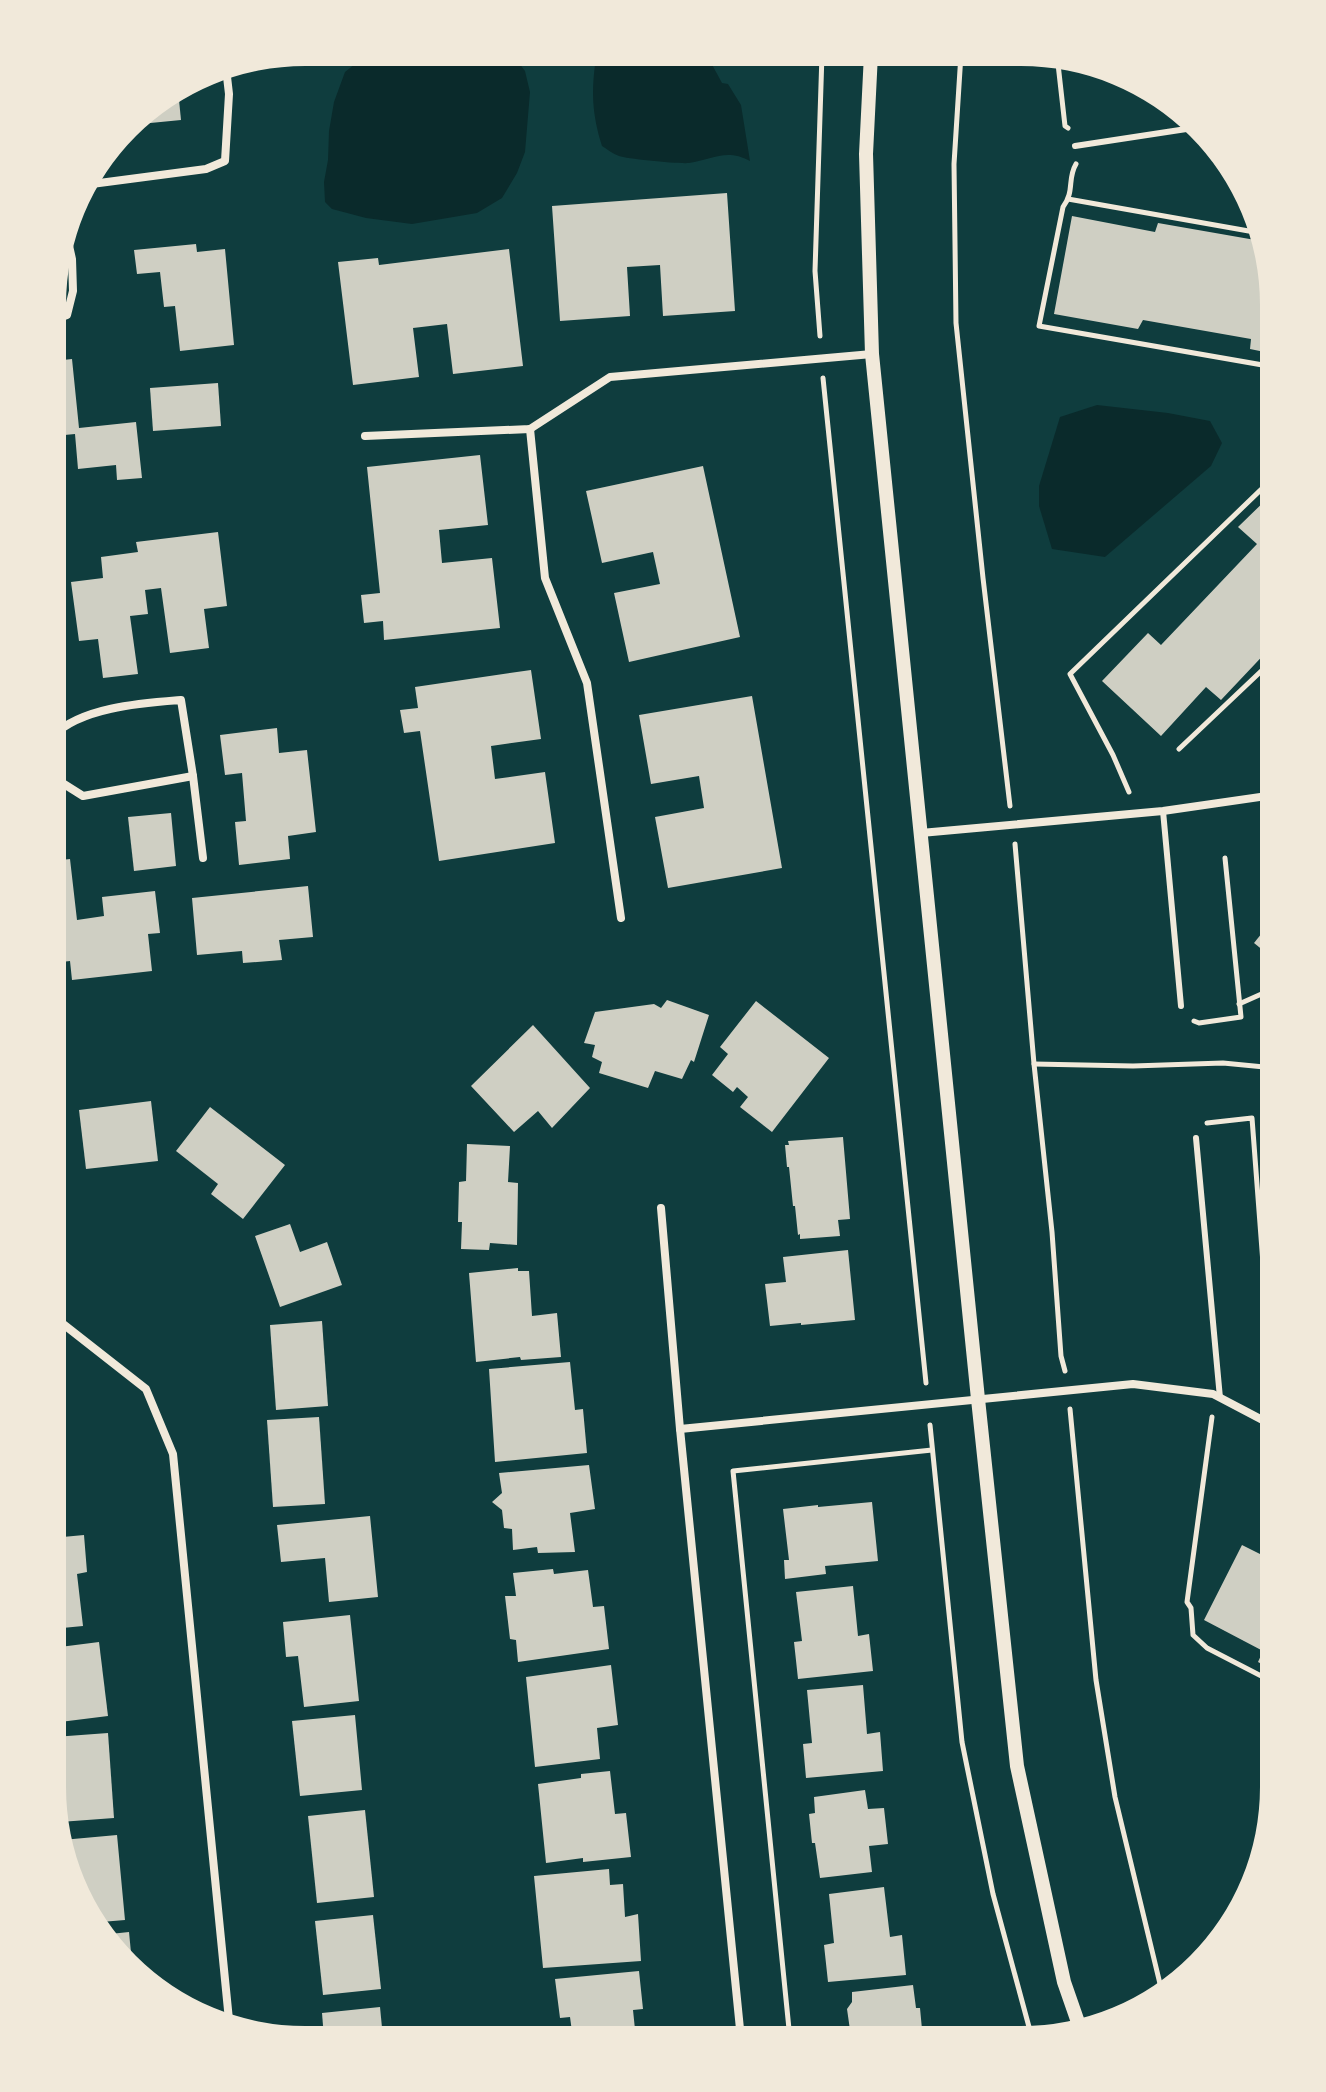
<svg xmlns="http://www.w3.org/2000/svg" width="1326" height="2092" font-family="'PT Sans',sans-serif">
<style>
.water{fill:#0a2a2b}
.building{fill:#cfcfc3}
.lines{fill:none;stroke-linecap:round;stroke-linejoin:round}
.path{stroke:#f1e9da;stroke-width:5}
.service{stroke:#f1e9da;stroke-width:6}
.minor{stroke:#f1e9da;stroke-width:8}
.tertiary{stroke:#f1e9da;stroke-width:14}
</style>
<rect width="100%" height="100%" fill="#0f3d3e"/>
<g class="water">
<path d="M 370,52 L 503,53 L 516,59 L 525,71 L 530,92 L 525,152 L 517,173 L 502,198 L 477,213 L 412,224 L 366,218 L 332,209 L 325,202 L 324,182 L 328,160 L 329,131 L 334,102 L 345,72 Z"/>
<path d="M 603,53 L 701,53 L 709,59 L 722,83 L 728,84 L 741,105 L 750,161 C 726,148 712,160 689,163 C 679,164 627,159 619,156 C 613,154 607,149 602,146 C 592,114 591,91 596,58 Z"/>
<path d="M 1097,405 L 1168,413 L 1210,421 L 1222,443 L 1211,466 L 1105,557 L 1052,549 L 1039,506 L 1039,486 L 1060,417 Z"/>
</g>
<g class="building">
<path d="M 178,90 L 181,120 L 130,125 L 138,115 Z"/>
<path d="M 727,193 L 735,311 L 663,316 L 660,265 L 627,267 L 630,316 L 560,321 L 552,206 Z"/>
<path d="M 1072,216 L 1155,232 L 1158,223 L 1261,241 L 1274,305 L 1274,354 L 1250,349 L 1251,339 L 1143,320 L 1138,329 L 1054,314 Z"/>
<path d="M 196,244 L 197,252 L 225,249 L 234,345 L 180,351 L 175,306 L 164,307 L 160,272 L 137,274 L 134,250 Z"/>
<path d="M 509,249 L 523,366 L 453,374 L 447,324 L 413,328 L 419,377 L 353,385 L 338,262 L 378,258 L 379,265 Z"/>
<path d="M 72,359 L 79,428 L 136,422 L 142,478 L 117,480 L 116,465 L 78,469 L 75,434 L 54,436 L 54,361 Z"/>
<path d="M 218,383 L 221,426 L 153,431 L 150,388 Z"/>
<path d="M 480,455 L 488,525 L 439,530 L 442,563 L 492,558 L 500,628 L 384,640 L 383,621 L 364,623 L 361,595 L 380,593 L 367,467 Z"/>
<path d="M 703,466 L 740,637 L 629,662 L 614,593 L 660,584 L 653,552 L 602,563 L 586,491 Z"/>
<path d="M 1274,492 L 1274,644 L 1221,700 L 1206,687 L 1161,736 L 1102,681 L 1148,633 L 1161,645 L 1257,544 L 1238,527 Z"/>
<path d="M 218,532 L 227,606 L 204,609 L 209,648 L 170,653 L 161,588 L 145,590 L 148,614 L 130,616 L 138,674 L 103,678 L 98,639 L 79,641 L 71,582 L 103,578 L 101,557 L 138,552 L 136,542 Z"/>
<path d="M 531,670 L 541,739 L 491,746 L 495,779 L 545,772 L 555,843 L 439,861 L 420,731 L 404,733 L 400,710 L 418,708 L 415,687 Z"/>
<path d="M 752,696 L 782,868 L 668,888 L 655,817 L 704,808 L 699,776 L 651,784 L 639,715 Z"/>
<path d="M 277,728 L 279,753 L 307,750 L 316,832 L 288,836 L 290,859 L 239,865 L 235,822 L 246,821 L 242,773 L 225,775 L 220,735 Z"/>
<path d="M 171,813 L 176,866 L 134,871 L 128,817 Z"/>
<path d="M 70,859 L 77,920 L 104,916 L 102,897 L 155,891 L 160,933 L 148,934 L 152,971 L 72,980 L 70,961 L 53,963 L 53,861 Z"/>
<path d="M 308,886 L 313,937 L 279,940 L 282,960 L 243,963 L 242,951 L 197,955 L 192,898 Z"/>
<path d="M 1274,918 L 1274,959 L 1254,943 Z"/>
<path d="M 667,1000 L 709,1015 L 694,1062 L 691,1060 L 682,1079 L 655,1071 L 648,1088 L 599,1073 L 602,1062 L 592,1057 L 595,1045 L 584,1043 L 595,1012 L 654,1004 L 661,1008 Z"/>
<path d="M 756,1001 L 829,1058 L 772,1132 L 740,1107 L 748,1097 L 737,1087 L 733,1092 L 712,1075 L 728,1054 L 720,1047 Z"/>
<path d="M 533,1025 L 590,1088 L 552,1128 L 538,1111 L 514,1132 L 471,1086 Z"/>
<path d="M 151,1101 L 158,1161 L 86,1169 L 79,1110 Z"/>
<path d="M 210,1107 L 285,1165 L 243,1219 L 211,1194 L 218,1184 L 176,1151 Z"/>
<path d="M 843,1137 L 850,1219 L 838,1220 L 840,1236 L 800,1239 L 800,1234 L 798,1235 L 795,1206 L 793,1206 L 789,1167 L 787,1167 L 785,1145 L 789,1145 L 788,1141 Z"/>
<path d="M 467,1144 L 510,1146 L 508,1182 L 518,1183 L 517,1245 L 490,1243 L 489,1250 L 461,1249 L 462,1222 L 458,1222 L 459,1182 L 466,1181 Z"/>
<path d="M 290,1224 L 300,1252 L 327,1242 L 342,1285 L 280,1307 L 255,1236 Z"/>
<path d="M 848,1250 L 855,1320 L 801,1325 L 801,1323 L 770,1326 L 765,1284 L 786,1282 L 783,1257 Z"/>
<path d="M 518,1268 L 518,1271 L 529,1271 L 532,1316 L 557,1313 L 561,1357 L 521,1360 L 520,1357 L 476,1362 L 469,1273 Z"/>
<path d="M 322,1321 L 328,1406 L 276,1410 L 270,1325 Z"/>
<path d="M 570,1362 L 575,1410 L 583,1409 L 587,1453 L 495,1462 L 489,1369 Z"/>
<path d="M 319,1417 L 325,1504 L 273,1507 L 267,1420 Z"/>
<path d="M 589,1465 L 595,1509 L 570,1513 L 575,1552 L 538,1553 L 537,1547 L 513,1550 L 512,1529 L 504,1528 L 502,1510 L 492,1502 L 502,1493 L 499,1473 Z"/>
<path d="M 872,1502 L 878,1561 L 825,1566 L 826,1574 L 785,1579 L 784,1560 L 789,1560 L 783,1509 L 818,1505 L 818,1507 Z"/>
<path d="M 370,1516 L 378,1597 L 329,1602 L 325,1558 L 281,1562 L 277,1525 Z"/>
<path d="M 84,1535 L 87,1572 L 77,1574 L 83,1626 L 52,1629 L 52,1538 Z"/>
<path d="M 1242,1545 L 1274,1561 L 1273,1670 L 1258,1662 L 1263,1651 L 1204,1620 Z"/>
<path d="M 553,1569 L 554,1574 L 588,1570 L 593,1607 L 604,1606 L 609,1649 L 518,1662 L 516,1640 L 510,1639 L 505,1596 L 516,1596 L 513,1573 Z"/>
<path d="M 853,1586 L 858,1636 L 869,1634 L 873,1671 L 798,1679 L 794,1642 L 802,1641 L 796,1592 Z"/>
<path d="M 350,1615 L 359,1701 L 304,1707 L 298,1656 L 286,1657 L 283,1622 Z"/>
<path d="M 99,1642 L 108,1716 L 52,1723 L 52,1648 Z"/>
<path d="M 611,1665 L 618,1725 L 597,1728 L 600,1759 L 535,1767 L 526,1677 Z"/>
<path d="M 863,1685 L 867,1734 L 880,1732 L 883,1771 L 806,1778 L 803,1744 L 812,1743 L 807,1690 Z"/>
<path d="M 355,1715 L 362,1790 L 300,1796 L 292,1721 Z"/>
<path d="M 108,1733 L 114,1818 L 60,1822 L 54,1737 Z"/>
<path d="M 610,1771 L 615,1814 L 626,1813 L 631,1857 L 583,1862 L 583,1858 L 546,1863 L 538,1784 L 581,1778 L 581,1774 Z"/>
<path d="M 865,1790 L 868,1809 L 884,1808 L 888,1844 L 869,1846 L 872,1872 L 820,1878 L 815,1843 L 812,1843 L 809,1814 L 815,1813 L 814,1797 Z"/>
<path d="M 365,1810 L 374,1897 L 317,1903 L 308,1816 Z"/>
<path d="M 117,1835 L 125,1920 L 101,1922 L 71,1884 L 62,1840 Z"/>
<path d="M 609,1869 L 610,1885 L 623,1884 L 625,1917 L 638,1914 L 641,1961 L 543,1968 L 534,1876 Z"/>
<path d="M 884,1887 L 890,1937 L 902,1935 L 906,1975 L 828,1982 L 824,1945 L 834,1943 L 829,1894 Z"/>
<path d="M 373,1915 L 381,1989 L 323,1995 L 315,1921 Z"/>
<path d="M 129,1932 L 132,1963 L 110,1934 Z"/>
<path d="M 639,1971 L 643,2009 L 633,2010 L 636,2039 L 573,2039 L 570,2017 L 560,2018 L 555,1979 Z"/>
<path d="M 913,1985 L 916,2008 L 920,2008 L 923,2040 L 858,2040 L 858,2035 L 850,2030 L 847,2009 L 852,2002 L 852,1992 Z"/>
<path d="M 380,2007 L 383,2038 L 324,2038 L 322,2013 Z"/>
</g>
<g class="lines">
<g class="path">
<path d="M 961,54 L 954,164 L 956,323 L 983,578 L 1010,806"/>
<path d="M 1057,55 L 1065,126 L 1068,128"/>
<path d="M 1076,164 C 1067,179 1075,191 1063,207 L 1039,326 L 1274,367"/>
<path d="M 1068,199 L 1260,233"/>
<path d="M 820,336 L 815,271 L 822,54"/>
<path d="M 823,378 L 926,1383"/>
<path d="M 1179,749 L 1274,659"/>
<path d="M 1129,792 L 1113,755 L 1070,674 L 1274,477"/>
<path d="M 1015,844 L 1034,1064 L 1052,1232 L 1061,1356 L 1065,1371"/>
<path d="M 1239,1004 L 1266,992 L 1274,998"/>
<path d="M 1194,1021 L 1199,1023 L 1241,1017 L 1225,858"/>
<path d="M 1034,1064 L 1133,1066 L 1223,1063 L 1274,1068"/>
<path d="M 1207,1123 L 1252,1118 L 1265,1290 L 1274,1362"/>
<path d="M 1070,1409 L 1096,1680 L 1115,1797 L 1161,1988"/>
<path d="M 1212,1417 L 1187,1602 L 1191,1608 L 1193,1635 L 1207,1648 L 1273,1682"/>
<path d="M 930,1425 L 962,1742 L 993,1894 L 1032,2038"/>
<path d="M 790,2039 L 733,1471 L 932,1450"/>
</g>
<g class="service">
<path d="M 1075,146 L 1193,128"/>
<path d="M 1163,811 L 1181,1006"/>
<path d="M 1196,1138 L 1220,1398"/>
</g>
<g class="minor">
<path d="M 84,185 L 206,169 L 225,161 L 229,94 L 226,68"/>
<path d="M 54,320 L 67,315 L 73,291 L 72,259 L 66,232"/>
<path d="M 530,429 L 545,578 L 587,683 L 621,918"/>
<path d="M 365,436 L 530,429 L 610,377 L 872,354"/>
<path d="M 53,773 L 56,779 L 83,796 L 193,776 L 181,700 C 143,703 81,707 53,736"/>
<path d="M 193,776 L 203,858"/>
<path d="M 921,833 L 1163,811 L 1274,795"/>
<path d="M 661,1208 L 680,1429 L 741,2039"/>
<path d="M 53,1319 L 58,1320 L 146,1389 L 173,1454 L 229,2020"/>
<path d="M 680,1429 L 1133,1384 L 1213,1394 L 1274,1426"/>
</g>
<path class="tertiary" d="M 871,54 L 866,154 L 872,354 L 978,1399 L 1017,1766 L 1064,1982 L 1080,2028"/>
</g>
<path d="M0 0H1326V2092H0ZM305 66H1021A239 239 0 0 1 1260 305V1787A239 239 0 0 1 1021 2026H305A239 239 0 0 1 66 1787V305A239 239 0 0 1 305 66Z" fill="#f1e9da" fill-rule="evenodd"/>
</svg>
